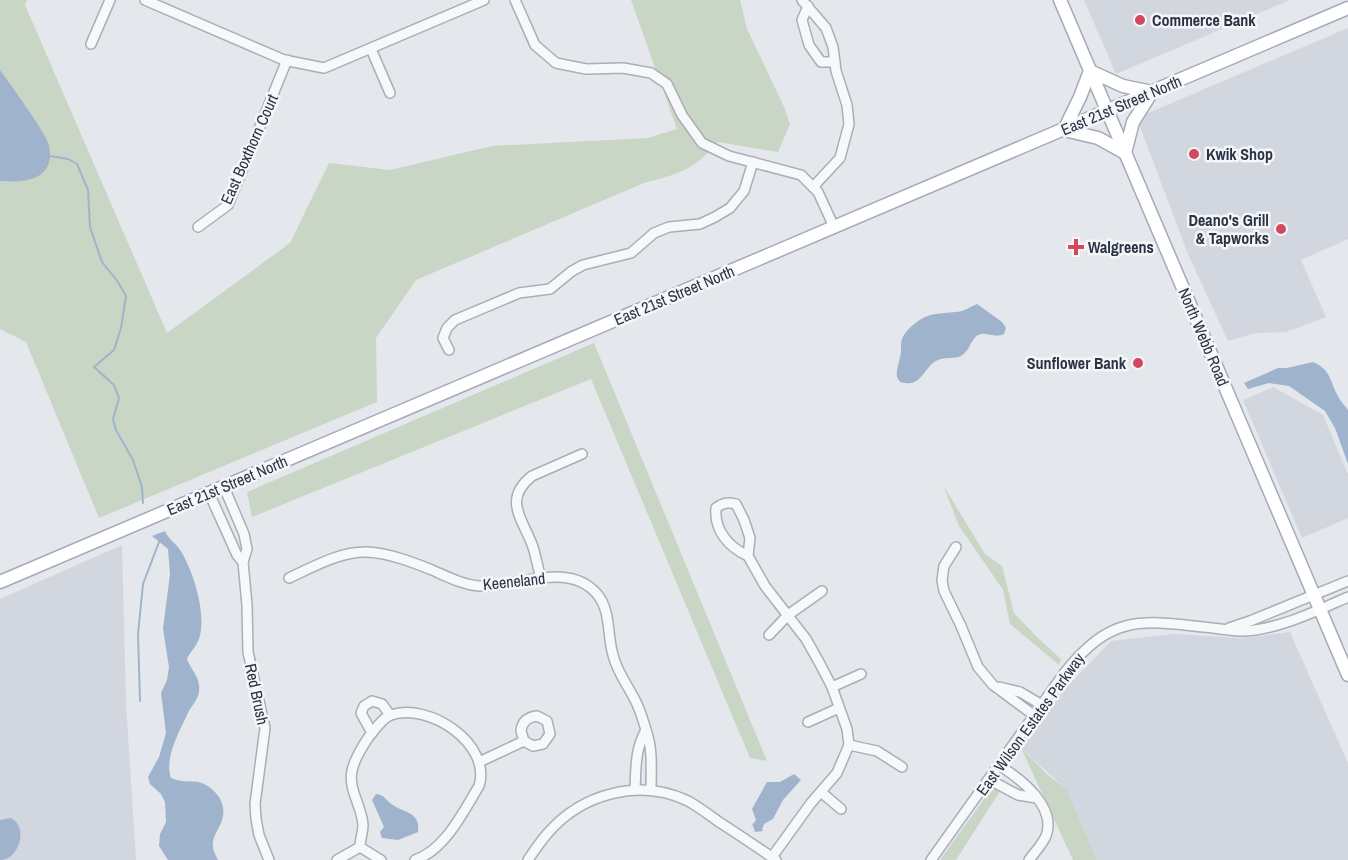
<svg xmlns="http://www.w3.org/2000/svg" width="1348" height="860" font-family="'Archivo Narrow',sans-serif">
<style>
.built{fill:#d2d6de}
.green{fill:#c9d6c5}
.water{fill:#9fb4cc}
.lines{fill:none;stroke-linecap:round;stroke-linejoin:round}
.stream{stroke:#9fb4cc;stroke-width:2}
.minor-casing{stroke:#a9aeb7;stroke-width:12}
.major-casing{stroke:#a3abb8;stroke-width:15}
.minor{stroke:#f7f8fa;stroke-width:9}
.major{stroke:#fff;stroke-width:12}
.poi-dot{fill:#d1495b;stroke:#f4f6f9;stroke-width:2}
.labels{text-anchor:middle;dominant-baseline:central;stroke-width:5;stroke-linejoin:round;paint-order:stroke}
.poi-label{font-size:16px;font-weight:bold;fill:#2b3445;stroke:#f4f6f9;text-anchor:start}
.street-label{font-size:16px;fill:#2b3445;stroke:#f4f6f9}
</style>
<rect width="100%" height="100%" fill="#e4e7ec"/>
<g class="built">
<path d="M 1084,0 L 1290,0 L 1116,74 Z"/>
<path d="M 1348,28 L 1348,239 L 1301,260 L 1326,317 L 1286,332 L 1256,333 L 1228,341 L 1188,254 L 1139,124 L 1146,114 Z"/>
<path d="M 1273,387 L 1323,415 L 1348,474 L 1348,518 L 1302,538 L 1243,400 Z"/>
<path d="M 122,545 L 126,703 L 136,860 L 0,860 L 0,599 Z"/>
<path d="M 1290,632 L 1348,763 L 1348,860 L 1097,860 L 1067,790 L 1021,748 L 1063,691 L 1111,641 L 1174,634 L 1240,638 Z"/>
</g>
<g class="green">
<path d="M 0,0 L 27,0 L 25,5 L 167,333 L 290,243 L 329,163 L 390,170 L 492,146 L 648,138 L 677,129 L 631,0 L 740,0 L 747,29 L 784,107 L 790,124 L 778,152 L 718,142 C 692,171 681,173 644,183 L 416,280 L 376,338 L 377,402 L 99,518 L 26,342 L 0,329 Z"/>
<path d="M 594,343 L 767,761 L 750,758 L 591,379 L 252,517 L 247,492 Z"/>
<path d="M 943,485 L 985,554 L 1002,566 L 1014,613 L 1038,638 L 1061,659 L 1059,665 L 1010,624 L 1003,590 L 959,526 Z"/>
<path d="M 1021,748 L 1048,775 L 1067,790 L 1097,860 L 1073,860 Z"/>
<path d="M 992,788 L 1002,788 L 956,860 L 940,860 Z"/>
</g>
<g class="water">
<path d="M 0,70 C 8,81 48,136 49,145 C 56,180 26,183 0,181 Z"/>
<path d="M 977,304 L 1002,322 L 1006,328 L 1004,334 C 994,339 986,331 978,335 C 970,340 970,351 961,356 C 954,359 945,357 938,360 C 927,364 923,381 911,383 C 890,386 898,367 900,357 C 902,351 900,345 902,339 C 904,333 911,326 917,322 C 930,312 940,314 956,312 C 963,312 970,307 977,304 Z"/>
<path d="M 1313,362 C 1332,370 1330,383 1339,398 C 1341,402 1345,406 1348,410 L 1348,464 L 1335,428 L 1325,411 L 1289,386 L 1269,383 L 1248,389 L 1244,383 L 1278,368 L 1287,368 Z"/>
<path d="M 165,531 C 170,542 177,543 182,553 C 194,574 207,615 199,639 C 196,647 190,652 187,659 C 190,668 198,675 199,685 C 201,698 192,704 187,715 C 179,732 164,759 171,778 C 184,784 194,779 204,784 C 218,791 227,805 222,820 C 220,827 214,834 213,842 C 212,849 215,854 218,860 L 168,860 L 159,846 L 160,834 L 166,822 L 165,802 L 161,794 L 150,784 L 148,777 L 159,757 L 166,733 L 161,693 L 167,680 L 169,667 L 163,629 L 170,574 L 168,549 L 152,536 Z"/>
<path d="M 794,774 L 801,780 L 783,800 L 773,819 L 764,824 L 762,830 L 763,831 L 755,832 L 752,823 L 753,824 L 756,820 L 752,809 L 767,782 L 780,782 Z"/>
<path d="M 376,794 C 385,795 386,801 393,805 C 404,813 421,812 418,832 L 398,840 L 382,838 L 380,832 L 384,827 L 372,800 Z"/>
<path d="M 11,818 C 29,827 19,860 0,860 L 0,820 Z"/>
</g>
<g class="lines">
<g class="stream">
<path d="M 50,156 L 68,159 L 77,164 L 88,190 L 90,227 L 102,262 L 118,282 L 126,296 L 121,328 L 114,350 L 94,367 L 114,385 L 119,398 L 113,419 L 116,430 L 133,460 L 142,487 L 143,503"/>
<path d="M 140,701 L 138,634 L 143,584 L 159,542"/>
</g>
<defs>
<g id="minor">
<path d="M 145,0 L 284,60 L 324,68 L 484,0"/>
<path d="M 515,0 L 535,45 L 556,63 L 586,69 L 623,68 L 651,73 L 667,84 L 682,115 L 702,143 L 729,156 L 801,175 L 818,192 L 834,227"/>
<path d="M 802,0 L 826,28 L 833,47 L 836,71 L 847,105 L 849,124 L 840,158 L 813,187"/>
<path d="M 808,6 L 802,20 L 809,45 L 821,62 L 835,62"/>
<path d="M 91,44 L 110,0"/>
<path d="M 371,49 L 390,93"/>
<path d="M 198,227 L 228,205 L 287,60"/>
<path d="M 449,350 L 443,338 L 447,328 L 455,320 L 519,293 L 550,289 L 572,271 L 583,265 L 631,253 L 654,233 L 669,227 L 700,224 L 715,217 L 730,208 L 744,191 L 753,162"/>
<path d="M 224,487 L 244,534 L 247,549 L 243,562 L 247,605 L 248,652 L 265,728 L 255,804 L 256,819 L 259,835 L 269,860"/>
<path d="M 209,493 L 237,555 L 243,562"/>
<path d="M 956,547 L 944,566 L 942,580 L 944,591 L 961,626 L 978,667 L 993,685 L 1035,716"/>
<path d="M 748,556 C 729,547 714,531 716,508 C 723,503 727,502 736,504 L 744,520 L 750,538 L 748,556 L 765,586 L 806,639 L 820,664 L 832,687 L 847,729 L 849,745 L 837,773 L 811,803 L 772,857"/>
<path d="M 289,578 C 313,567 341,551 367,552 C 389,553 412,562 432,570 C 448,577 463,585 480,586 C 518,588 568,560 597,594 C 611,610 607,635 613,655 C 617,672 627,684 635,700 C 640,709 643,720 646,730"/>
<path d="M 541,579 C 538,568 536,557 533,547 C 523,519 502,500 532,476 L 582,454"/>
<path d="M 1229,628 L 1250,621 L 1348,581"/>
<path d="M 769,635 L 788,615 L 822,591"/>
<path d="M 832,687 L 861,674"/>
<path d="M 999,687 L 1020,692 L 1042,705"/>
<path d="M 808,722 L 839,708"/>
<path d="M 372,733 L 361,713 L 364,706 L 372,701 L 382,704 L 390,715"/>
<path d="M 849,745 L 877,751 L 902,767"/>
<path d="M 479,762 L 524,741 L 533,746 L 543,744 L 550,734 L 547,721 L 537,716 C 528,717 522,721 521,731 L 524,741"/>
<path d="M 1000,766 C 1021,779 1057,807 1046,836 C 1042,845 1034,853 1029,860"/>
<path d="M 990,780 L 1018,795 L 1037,798"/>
<path d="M 635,790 C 636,768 635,749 646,730 C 653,749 651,769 651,790"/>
<path d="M 821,792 L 841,809"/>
<path d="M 360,847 C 360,840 363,832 363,825 C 362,806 348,790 352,771 C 354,760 362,747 368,738 C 374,731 382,718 391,715 C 429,702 492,744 479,786 C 463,812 445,850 415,860"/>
<path d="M 360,847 L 381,860"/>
<path d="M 337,860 L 360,847"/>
<path d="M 528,860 C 534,851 540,842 547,834 C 582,793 640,778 688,801 C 699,807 709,815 719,822 C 738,834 757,847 776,860"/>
<path d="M 931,860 L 1065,672 C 1110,617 1137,619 1203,627 C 1216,628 1230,631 1244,631 C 1280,629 1316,611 1348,597"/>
</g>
<g id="major">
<path d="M 1060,0 L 1348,675"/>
<path d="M 1090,71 L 1123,86 L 1152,92 L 1133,122 L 1125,153 L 1098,138 L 1064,130 L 1080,97 Z"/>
<path d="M 0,582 L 1348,8"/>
</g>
</defs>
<use href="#minor" class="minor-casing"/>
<use href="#major" class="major-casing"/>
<use href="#minor" class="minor"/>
<use href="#major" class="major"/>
</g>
<g class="poi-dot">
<circle cx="1140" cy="20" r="6"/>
<circle cx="1194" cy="154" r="6"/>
<circle cx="1281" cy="229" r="6"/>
<path d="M1073 238h6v6h6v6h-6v6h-6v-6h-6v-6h6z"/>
<circle cx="1138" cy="363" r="6"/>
</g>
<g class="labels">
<g class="poi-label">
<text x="1152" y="20">Commerce Bank</text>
<text x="1206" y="154">Kwik Shop</text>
<text x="1269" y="220" text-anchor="end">Deano's Grill<tspan x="1269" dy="18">&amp; Tapworks</tspan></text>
<text x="1088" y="247">Walgreens</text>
<text x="1126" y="363" text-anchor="end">Sunflower Bank</text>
</g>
<g class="street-label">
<text transform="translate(1121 105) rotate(-23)">East 21st Street North</text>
<text transform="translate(249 149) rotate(-66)">East Boxthorn Court</text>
<text transform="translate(674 295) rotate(-23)">East 21st Street North</text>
<text transform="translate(1204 337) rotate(67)">North Webb Road</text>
<text transform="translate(227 485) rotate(-23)">East 21st Street North</text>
<text transform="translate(514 581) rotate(-6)">Keeneland</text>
<text transform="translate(257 694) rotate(78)">Red Brush</text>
<text transform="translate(1030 724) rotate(-54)">East Wilson Estates Parkway</text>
</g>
</g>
</svg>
